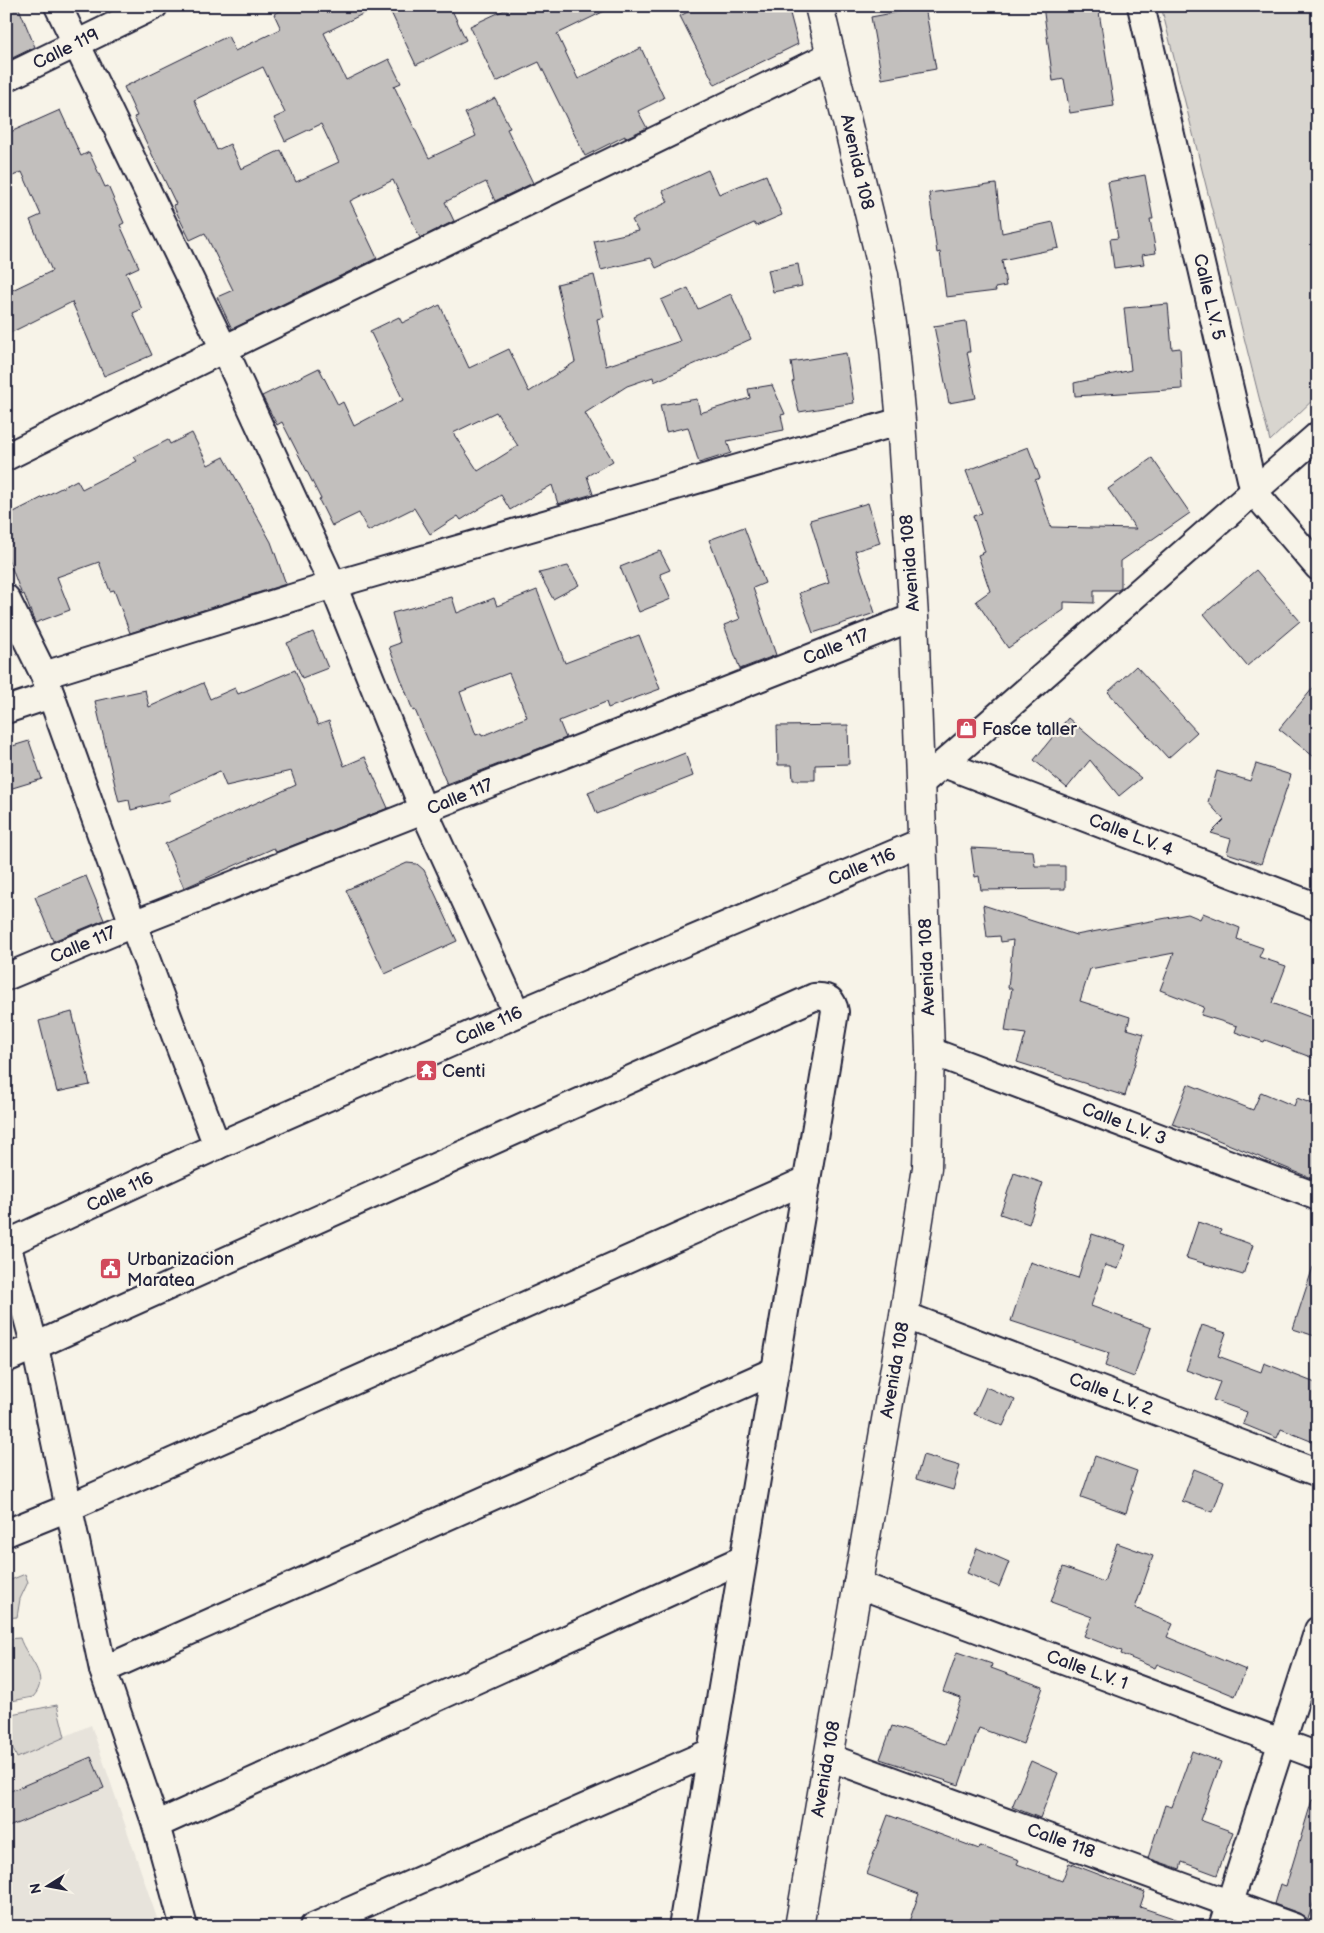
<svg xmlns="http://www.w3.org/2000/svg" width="1324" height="1933" font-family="'Balsamiq Sans',sans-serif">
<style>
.built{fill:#e7e3db}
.green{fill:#d8d5cf;stroke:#7d7c85}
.building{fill:#c2bfbd;stroke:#22223b;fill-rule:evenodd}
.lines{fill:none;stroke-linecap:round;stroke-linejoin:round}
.minor-casing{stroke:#22223b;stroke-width:30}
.tertiary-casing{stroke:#22223b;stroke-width:31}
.minor{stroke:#f7f3e8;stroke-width:26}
.tertiary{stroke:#f7f3e8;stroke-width:28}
.labels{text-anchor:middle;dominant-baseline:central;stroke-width:4.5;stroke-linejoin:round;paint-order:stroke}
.street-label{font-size:18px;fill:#22223b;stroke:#f7f3e8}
.poi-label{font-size:18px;fill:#22223b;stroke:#f7f3e8;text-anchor:start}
</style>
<rect width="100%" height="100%" fill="#f7f3e8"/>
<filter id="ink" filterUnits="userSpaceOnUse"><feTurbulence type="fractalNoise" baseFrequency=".02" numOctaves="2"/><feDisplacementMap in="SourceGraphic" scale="10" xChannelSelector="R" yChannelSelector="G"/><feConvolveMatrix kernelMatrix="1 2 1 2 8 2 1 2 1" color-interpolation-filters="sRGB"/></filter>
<g filter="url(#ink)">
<path class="built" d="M 91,1725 L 159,1924 L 153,1927 L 6,1927 L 6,1762 Z"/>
<g class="green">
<path d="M 1161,6 L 1318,6 L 1318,395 L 1270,441 Z"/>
<path d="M 25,1574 L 28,1582 L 20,1599 L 17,1617 L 6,1618 L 6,1582 Z"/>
<path d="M 20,1638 C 26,1658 52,1676 33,1697 L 6,1702 L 6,1639 Z"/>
<path d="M 57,1705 L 65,1737 L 17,1758 L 6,1733 L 6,1715 Z"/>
</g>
<g class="building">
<path d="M 6,6 L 18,6 L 35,47 L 6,61 Z"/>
<path d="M 290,6 L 379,6 L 324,33 L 346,80 L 389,59 L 401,83 L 394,86 L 429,158 L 476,136 L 465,113 L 495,98 L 510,128 L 507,129 L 533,183 L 495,201 L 486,182 L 445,202 L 454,221 L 420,238 L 393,180 L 350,201 L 377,258 L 232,329 L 217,297 L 233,290 L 205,233 L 190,240 L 173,205 L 176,204 L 134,117 L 137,116 L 124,87 L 228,36 L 235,51 L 281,29 L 274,14 ZM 263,67 L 285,113 L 274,118 L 285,141 L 321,124 L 339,162 L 296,182 L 281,150 L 241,169 L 230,144 L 217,150 L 194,100 Z"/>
<path d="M 388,6 L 450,6 L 466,40 L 416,65 Z"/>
<path d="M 513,6 L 615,6 L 557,34 L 578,79 L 641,48 L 664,98 L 638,111 L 647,128 L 625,138 L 625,136 L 585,156 L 539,62 L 496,82 L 470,26 Z"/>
<path d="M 699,6 L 788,6 L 798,44 L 715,85 L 680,16 Z"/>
<path d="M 1043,6 L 1098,6 L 1114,106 L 1070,113 L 1064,79 L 1053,81 Z"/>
<path d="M 925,7 L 936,69 L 882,79 L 871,17 Z"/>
<path d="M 60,110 L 81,156 L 89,152 L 105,187 L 108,186 L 124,223 L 120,225 L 139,267 L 126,273 L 142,309 L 133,313 L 152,355 L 104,376 L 72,302 L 6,335 L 6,293 L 52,271 L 30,220 L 41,215 L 22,172 L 6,179 L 6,134 Z"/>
<path d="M 708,170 L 719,194 L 766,175 L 782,215 L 756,226 L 754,223 L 656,268 L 651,258 L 601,270 L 594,241 L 638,231 L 632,220 L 668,202 L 663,191 Z"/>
<path d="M 1145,175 L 1153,219 L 1150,219 L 1156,253 L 1142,255 L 1144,264 L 1114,268 L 1110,239 L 1118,238 L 1108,182 Z"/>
<path d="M 996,184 L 1002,233 L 1053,222 L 1059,248 L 1002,260 L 1006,286 L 995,288 L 996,291 L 946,297 L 940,252 L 937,253 L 929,193 Z"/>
<path d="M 798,264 L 802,286 L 773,292 L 768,270 Z"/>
<path d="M 594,275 L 604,317 L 597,319 L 606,366 L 680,341 L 661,300 L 688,288 L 698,309 L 731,294 L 751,339 L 654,382 L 653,377 L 627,386 L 585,413 L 613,461 L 587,476 L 593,494 L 558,504 L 552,485 L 510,510 L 501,495 L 461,520 L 458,516 L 430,534 L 414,508 L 368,531 L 359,513 L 332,526 L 319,500 L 321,499 L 282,422 L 277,425 L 262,396 L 319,368 L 338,405 L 343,402 L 354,426 L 403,400 L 370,331 L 399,317 L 402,323 L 440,305 L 469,368 L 509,349 L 529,392 L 575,362 L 557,284 ZM 496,412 L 518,446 L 478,471 L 453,433 Z"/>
<path d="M 1168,304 L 1172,349 L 1180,348 L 1182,389 L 1075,396 L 1074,383 L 1131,370 L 1124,308 Z"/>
<path d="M 966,321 L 970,352 L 967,352 L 976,398 L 949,403 L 934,326 Z"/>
<path d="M 846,353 L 854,403 L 799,412 L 792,382 L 794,381 L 791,362 Z"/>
<path d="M 772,385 L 785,414 L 781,415 L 784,430 L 727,441 L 731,453 L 699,463 L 688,427 L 666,432 L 660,405 L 697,399 L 700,413 L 750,398 L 748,389 Z"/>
<path d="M 192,433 L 208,465 L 224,457 L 271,542 L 286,584 L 130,633 L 114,590 L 110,591 L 99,562 L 57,577 L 70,610 L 35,623 L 24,594 L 22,595 L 6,553 L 6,516 L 77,480 L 82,489 L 137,461 L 134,457 L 168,440 L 170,444 Z"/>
<path d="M 1028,447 L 1040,478 L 1035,480 L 1051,527 L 1136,529 L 1108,489 L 1152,458 L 1190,513 L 1121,561 L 1121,588 L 1118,590 L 1094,590 L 1094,603 L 1064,602 L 1064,610 L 1008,648 L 976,601 L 990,591 L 978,555 L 985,552 L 973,516 L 982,513 L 966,471 Z"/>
<path d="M 868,503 L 880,543 L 855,551 L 875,613 L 813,633 L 799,593 L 829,583 L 810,520 Z"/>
<path d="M 744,527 L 765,583 L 753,588 L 776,655 L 740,669 L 724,625 L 740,619 L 709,540 Z"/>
<path d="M 660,551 L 670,570 L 660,574 L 671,599 L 639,612 L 620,567 Z"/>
<path d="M 568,566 L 579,585 L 553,599 L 539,573 Z"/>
<path d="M 1256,570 L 1300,621 L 1247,666 L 1204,614 Z"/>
<path d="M 537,590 L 565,663 L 639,635 L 660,689 L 608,708 L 606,702 L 559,721 L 566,738 L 447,784 L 415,710 L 413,711 L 389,647 L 400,643 L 392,613 L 452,597 L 457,613 L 494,598 L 497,606 ZM 509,673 L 527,717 L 482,736 L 481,733 L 476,735 L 460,692 Z"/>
<path d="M 313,632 L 328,668 L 302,678 L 287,643 Z"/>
<path d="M 1136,666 L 1197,732 L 1168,758 L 1108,692 Z"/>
<path d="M 295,670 L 318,725 L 329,721 L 344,766 L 365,757 L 388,808 L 276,852 L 274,848 L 184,888 L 165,844 L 296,785 L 291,771 L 226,786 L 220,771 L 169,794 L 170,800 L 131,810 L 129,800 L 119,802 L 95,701 L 145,690 L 149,707 L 203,683 L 210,699 L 235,688 L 238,694 Z"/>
<path d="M 1318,682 L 1318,760 L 1279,729 Z"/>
<path d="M 1068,718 L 1101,746 L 1141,778 L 1119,796 L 1090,760 L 1067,788 L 1034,760 Z"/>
<path d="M 848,725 L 849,764 L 815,765 L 815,780 L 793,780 L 792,765 L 778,765 L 777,726 Z"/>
<path d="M 29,741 L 42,779 L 6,790 L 6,748 Z"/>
<path d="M 685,753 L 693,776 L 597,814 L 588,792 Z"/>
<path d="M 1256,764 L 1291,775 L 1261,864 L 1227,853 L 1231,839 L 1211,833 L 1224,820 L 1208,802 L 1217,771 L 1250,781 Z"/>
<path d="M 971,848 L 1033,851 L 1035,866 L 1065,866 L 1065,889 L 981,890 L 979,876 L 975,877 Z"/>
<path d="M 407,863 L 417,864 L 424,870 L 457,941 L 385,974 L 346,890 Z"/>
<path d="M 86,876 L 104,920 L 53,941 L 35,897 Z"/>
<path d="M 983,905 L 1076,935 L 1188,914 L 1200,919 L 1203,913 L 1240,928 L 1237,939 L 1263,948 L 1259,957 L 1286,966 L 1272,1003 L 1318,1020 L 1318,1046 L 1313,1058 L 1265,1040 L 1264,1042 L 1235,1032 L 1237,1026 L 1201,1015 L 1204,1007 L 1160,990 L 1174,953 L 1090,969 L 1080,1001 L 1130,1017 L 1127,1029 L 1144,1034 L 1125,1096 L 1017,1062 L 1026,1034 L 1005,1031 L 1012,988 L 1008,988 L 1013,940 L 1001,942 L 1000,936 L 987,937 Z"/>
<path d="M 72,1012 L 90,1085 L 57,1092 L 39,1021 Z"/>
<path d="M 1188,1084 L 1253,1110 L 1261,1092 L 1294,1106 L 1297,1098 L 1318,1106 L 1318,1181 L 1201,1133 L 1172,1124 Z"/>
<path d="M 1014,1173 L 1043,1183 L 1029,1224 L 1000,1214 Z"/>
<path d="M 1198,1222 L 1221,1230 L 1220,1233 L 1253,1245 L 1243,1275 L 1186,1258 Z"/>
<path d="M 1092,1234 L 1126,1245 L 1118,1269 L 1105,1265 L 1091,1306 L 1151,1328 L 1134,1377 L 1105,1366 L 1109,1353 L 1011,1321 L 1030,1262 L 1078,1278 Z"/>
<path d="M 1313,1267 L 1318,1268 L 1318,1337 L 1293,1329 Z"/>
<path d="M 1202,1325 L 1226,1333 L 1218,1356 L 1261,1372 L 1264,1363 L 1318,1384 L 1318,1444 L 1281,1429 L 1277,1438 L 1243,1424 L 1247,1412 L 1213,1400 L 1220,1382 L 1186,1370 Z"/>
<path d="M 986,1387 L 1015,1400 L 1003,1426 L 974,1414 Z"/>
<path d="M 923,1455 L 960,1466 L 953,1490 L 916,1479 Z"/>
<path d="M 1095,1456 L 1137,1471 L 1131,1489 L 1133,1490 L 1126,1513 L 1081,1497 Z"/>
<path d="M 1194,1469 L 1224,1481 L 1213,1512 L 1182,1501 Z"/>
<path d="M 1117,1543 L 1153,1556 L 1135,1608 L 1173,1624 L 1167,1637 L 1246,1670 L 1235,1696 L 1157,1664 L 1155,1668 L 1121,1654 L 1122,1651 L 1084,1636 L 1092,1617 L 1051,1602 L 1063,1567 L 1104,1582 Z"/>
<path d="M 977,1548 L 1009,1562 L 999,1587 L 967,1573 Z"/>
<path d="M 957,1652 L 992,1664 L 991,1668 L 1043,1687 L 1023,1744 L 979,1728 L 959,1785 L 880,1759 L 892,1726 L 945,1744 L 961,1698 L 943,1692 Z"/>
<path d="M 1192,1751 L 1221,1762 L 1200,1820 L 1233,1832 L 1217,1875 L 1182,1862 L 1180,1869 L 1148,1858 L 1165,1805 L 1172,1807 Z"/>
<path d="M 91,1757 L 104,1788 L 6,1828 L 6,1793 Z"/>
<path d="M 1031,1761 L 1058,1773 L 1040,1818 L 1012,1807 Z"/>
<path d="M 1312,1800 L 1318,1801 L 1318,1890 L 1308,1919 L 1299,1913 L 1274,1904 L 1280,1884 L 1286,1886 Z"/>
<path d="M 888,1815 L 979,1849 L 980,1846 L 1019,1860 L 1017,1864 L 1062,1881 L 1069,1863 L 1145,1892 L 1140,1907 L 1185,1922 L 1185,1927 L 907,1927 L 919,1894 L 866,1874 Z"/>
</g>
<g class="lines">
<defs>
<g id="minor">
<path d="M 58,6 L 224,349 L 333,585 L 424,811 L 517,1014"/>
<path d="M 1141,6 L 1254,492 L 1318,567"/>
<path d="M 6,78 L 154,6"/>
<path d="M 6,457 L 224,349 L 831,55"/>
<path d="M 6,598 L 44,675 L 51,695 L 133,924 L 217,1146"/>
<path d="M 44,675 L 333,585 L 901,421"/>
<path d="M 6,710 L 51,695"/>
<path d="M 944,764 L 1318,907"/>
<path d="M 920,784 L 1318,435"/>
<path d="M 6,977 L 133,924 L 914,617"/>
<path d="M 930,1051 L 1318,1197"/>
<path d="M 6,1244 L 217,1146 L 517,1014 L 921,842"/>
<path d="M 7,1244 L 35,1347 L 103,1670 L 156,1825 L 184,1927"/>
<path d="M 904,1315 L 1318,1473"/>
<path d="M 6,1359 L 814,997 C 827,996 833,999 835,1012 L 682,1927"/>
<path d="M 6,1533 L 68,1508 L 807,1180"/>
<path d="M 857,1584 L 1318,1756"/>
<path d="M 103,1670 L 774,1371"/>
<path d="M 828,1757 L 1294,1927"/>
<path d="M 156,1825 L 743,1559"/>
<path d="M 313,1927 L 711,1752"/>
<path d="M 1222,1927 L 1318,1630"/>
</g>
<path id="tertiary" d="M 799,1927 L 904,1315 L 927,1168 L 930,1051 L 914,617 L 901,421 L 893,338 L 884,275 L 819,6"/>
</defs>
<use href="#minor" class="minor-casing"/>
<use href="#tertiary" class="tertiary-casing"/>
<use href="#minor" class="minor"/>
<use href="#tertiary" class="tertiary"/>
</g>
</g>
<defs>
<symbol id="shop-square" viewBox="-11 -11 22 22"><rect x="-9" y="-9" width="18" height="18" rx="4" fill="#d1495b" stroke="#f7f3e8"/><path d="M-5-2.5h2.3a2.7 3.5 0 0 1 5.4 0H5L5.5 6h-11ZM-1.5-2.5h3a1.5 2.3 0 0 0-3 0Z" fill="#fff"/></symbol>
<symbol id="temple-square" viewBox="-11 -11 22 22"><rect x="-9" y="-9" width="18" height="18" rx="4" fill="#d1495b" stroke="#f7f3e8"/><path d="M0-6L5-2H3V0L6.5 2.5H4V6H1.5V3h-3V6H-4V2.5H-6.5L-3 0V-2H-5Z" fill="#fff"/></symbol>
<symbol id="civic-square" viewBox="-11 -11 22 22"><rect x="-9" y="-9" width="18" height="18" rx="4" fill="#d1495b" stroke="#f7f3e8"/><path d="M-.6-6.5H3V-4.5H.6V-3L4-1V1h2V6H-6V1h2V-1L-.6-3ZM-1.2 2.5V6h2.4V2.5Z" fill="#fff"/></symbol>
</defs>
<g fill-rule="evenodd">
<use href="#shop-square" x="954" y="716" width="25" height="25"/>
<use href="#temple-square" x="414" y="1058" width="25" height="25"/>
<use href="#civic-square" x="98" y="1256" width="25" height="25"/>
</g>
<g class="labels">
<g class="street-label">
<text transform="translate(66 49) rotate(-26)">Calle 119</text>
<text transform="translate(857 162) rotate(77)">Avenida 108</text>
<text transform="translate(1209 297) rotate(77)">Calle L.V. 5</text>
<text transform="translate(910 563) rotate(-94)">Avenida 108</text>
<text transform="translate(836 647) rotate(-22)">Calle 117</text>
<text transform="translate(460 797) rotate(-22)">Calle 117</text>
<text transform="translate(1131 835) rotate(21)">Calle L.V. 4</text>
<text transform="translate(862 867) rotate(-23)">Calle 116</text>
<text transform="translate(83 945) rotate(-23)">Calle 117</text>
<text transform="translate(927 967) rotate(-92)">Avenida 108</text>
<text transform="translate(489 1026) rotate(-24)">Calle 116</text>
<text transform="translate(1124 1124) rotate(21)">Calle L.V. 3</text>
<text transform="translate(120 1192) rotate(-25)">Calle 116</text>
<text transform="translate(895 1370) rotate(-80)">Avenida 108</text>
<text transform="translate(1111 1394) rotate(21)">Calle L.V. 2</text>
<text transform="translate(1087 1670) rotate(20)">Calle L.V. 1</text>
<text transform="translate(826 1769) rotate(-80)">Avenida 108</text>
<text transform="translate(1061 1841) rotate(20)">Calle 118</text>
</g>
<g class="poi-label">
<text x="982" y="729">Fasce taller</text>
<text x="442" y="1071">Centi</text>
<text x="127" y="1259">Urbanizacion<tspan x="127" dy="21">Maratea</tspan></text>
</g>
</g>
<rect width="1324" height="1933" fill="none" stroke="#f7f3e8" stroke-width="25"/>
<rect x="12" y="12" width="1299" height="1908" fill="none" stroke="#22223b" stroke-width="2" filter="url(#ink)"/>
<g transform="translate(48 1886) rotate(259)" stroke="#f7f3e8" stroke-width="4" paint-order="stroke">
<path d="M0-4L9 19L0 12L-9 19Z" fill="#22223b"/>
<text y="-8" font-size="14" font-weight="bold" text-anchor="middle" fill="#22223b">N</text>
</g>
</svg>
